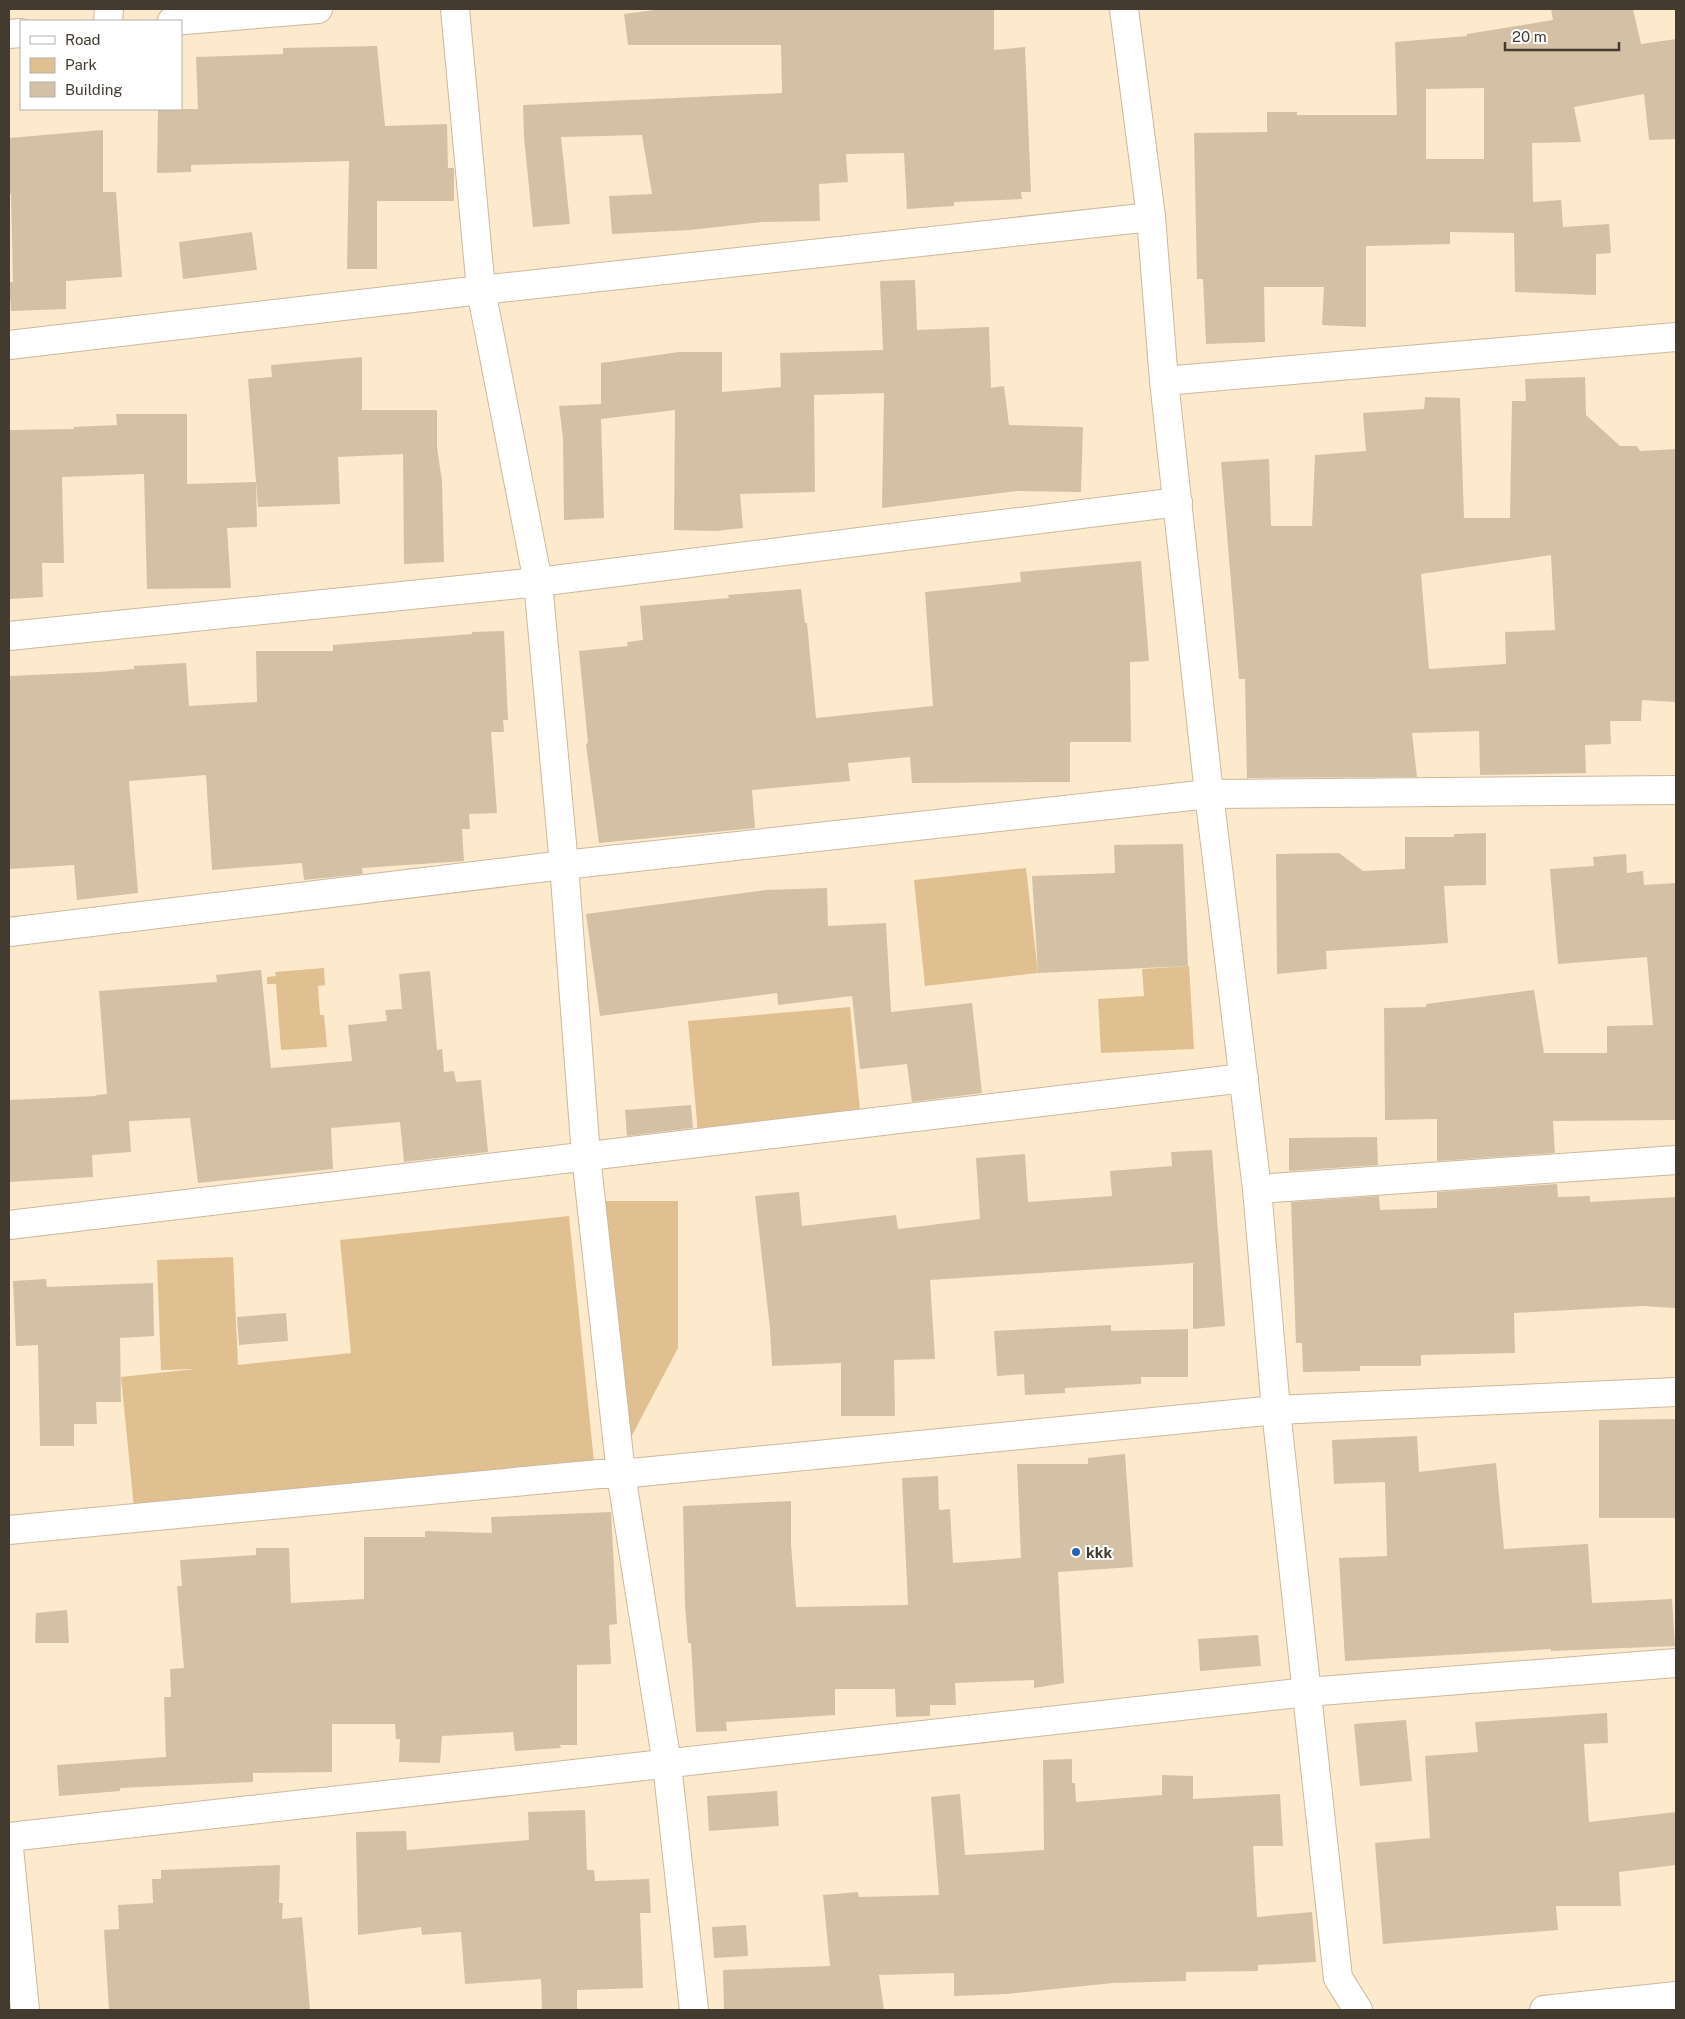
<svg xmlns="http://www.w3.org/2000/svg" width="1685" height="2019" font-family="'Public Sans',sans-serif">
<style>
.green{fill:#e0c091}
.building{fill:#d4c1a5;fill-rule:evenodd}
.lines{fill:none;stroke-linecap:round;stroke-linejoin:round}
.minor-casing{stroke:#ccb99d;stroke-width:30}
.minor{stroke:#fff;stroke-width:28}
.poi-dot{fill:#2362b4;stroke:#fff;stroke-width:2}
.labels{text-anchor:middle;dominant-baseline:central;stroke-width:4;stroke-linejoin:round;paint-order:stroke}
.poi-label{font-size:15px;font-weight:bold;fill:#433b30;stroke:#fff;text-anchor:start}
</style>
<rect width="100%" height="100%" fill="#fde9cc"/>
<g class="green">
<path d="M 1026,868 L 1038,973 L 925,986 L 914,880 Z"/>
<path d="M 1189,966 L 1194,1049 L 1101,1053 L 1098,999 L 1144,996 L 1142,969 Z"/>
<path d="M 324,968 L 325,985 L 318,986 L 320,1015 L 324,1015 L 327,1047 L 281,1050 L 276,984 L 267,984 L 267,977 L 276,976 L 275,972 Z"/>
<path d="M 850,1007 L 860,1111 L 698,1133 L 688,1021 Z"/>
<path d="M 605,1201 L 678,1201 L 678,1348 L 628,1443 Z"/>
<path d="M 569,1216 L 594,1462 L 134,1508 L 121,1377 L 195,1369 L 161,1370 L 157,1260 L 233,1257 L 238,1365 L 351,1353 L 340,1240 Z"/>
</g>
<g class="building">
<path d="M 662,9 L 994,9 L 994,50 L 1025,47 L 1031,192 L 1021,192 L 1022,199 L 954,202 L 954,206 L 907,209 L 904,153 L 846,154 L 848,182 L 819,184 L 820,221 L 762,222 L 690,230 L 612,234 L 609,196 L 652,194 L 642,135 L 561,137 L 570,224 L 533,227 L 524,137 L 523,105 L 782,93 L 781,45 L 628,45 L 624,14 Z"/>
<path d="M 1551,9 L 1633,9 L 1641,44 L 1676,39 L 1676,139 L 1649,140 L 1644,94 L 1574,107 L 1581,142 L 1532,143 L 1533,202 L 1561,200 L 1563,227 L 1609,224 L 1611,253 L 1596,254 L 1596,295 L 1515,292 L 1514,233 L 1450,232 L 1450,244 L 1366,246 L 1366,327 L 1322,325 L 1324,287 L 1264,287 L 1265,342 L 1206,344 L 1203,279 L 1197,279 L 1194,133 L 1267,132 L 1267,112 L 1297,112 L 1297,115 L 1397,115 L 1395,42 L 1467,36 L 1467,34 L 1553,20 ZM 1484,88 L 1484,159 L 1426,159 L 1426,89 Z"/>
<path d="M 377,46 L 385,126 L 447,124 L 448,168 L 454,168 L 454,201 L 377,201 L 377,269 L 347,269 L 349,161 L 191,165 L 191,172 L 157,173 L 158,109 L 198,109 L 196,57 L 283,54 L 283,48 Z"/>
<path d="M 103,130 L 103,192 L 116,192 L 122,277 L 66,281 L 66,309 L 11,311 L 9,282 L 13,282 L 11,194 L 9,194 L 9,138 Z"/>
<path d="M 252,232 L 257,270 L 183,279 L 179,242 Z"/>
<path d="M 915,280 L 917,330 L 989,327 L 991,388 L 1004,386 L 1009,425 L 1083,427 L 1081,492 L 1017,491 L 882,508 L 884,393 L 814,395 L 815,492 L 740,494 L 743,528 L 716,531 L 674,530 L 675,410 L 601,419 L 604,518 L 564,520 L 563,438 L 559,406 L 601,404 L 601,363 L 679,352 L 722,352 L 722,392 L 781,387 L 780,353 L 883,350 L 880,281 Z"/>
<path d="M 362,357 L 362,410 L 437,410 L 437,447 L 442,481 L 444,562 L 404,564 L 403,454 L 338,457 L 340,504 L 258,507 L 248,379 L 272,377 L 271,365 Z"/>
<path d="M 1585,377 L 1586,415 L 1620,446 L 1637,446 L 1640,451 L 1676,449 L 1676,702 L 1642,700 L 1641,721 L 1610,721 L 1611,744 L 1585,745 L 1586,773 L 1480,775 L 1479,731 L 1412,733 L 1417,777 L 1247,778 L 1245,679 L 1239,679 L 1221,462 L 1269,459 L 1271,526 L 1312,526 L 1315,455 L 1366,451 L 1363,413 L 1424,409 L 1425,397 L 1460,398 L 1464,518 L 1510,518 L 1512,401 L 1526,401 L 1525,379 ZM 1551,555 L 1555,630 L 1505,632 L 1506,664 L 1429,669 L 1421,574 Z"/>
<path d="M 116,414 L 187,414 L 187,484 L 256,482 L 257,527 L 227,528 L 231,588 L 147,589 L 144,474 L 62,477 L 64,563 L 42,563 L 43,597 L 9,599 L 9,430 L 74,429 L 74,427 L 117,425 Z"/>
<path d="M 1141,561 L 1149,661 L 1130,662 L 1131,742 L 1070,742 L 1070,782 L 912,783 L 910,757 L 848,763 L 850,781 L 752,790 L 755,828 L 599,843 L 586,744 L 588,743 L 579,651 L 628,646 L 627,642 L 643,640 L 640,606 L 729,598 L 728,595 L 801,589 L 805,623 L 807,623 L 816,718 L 933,706 L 925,592 L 1021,582 L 1020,572 Z"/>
<path d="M 504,631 L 508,720 L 503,720 L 504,732 L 491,732 L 497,813 L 469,814 L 470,829 L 462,829 L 464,861 L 362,868 L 363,874 L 304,880 L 302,863 L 212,870 L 206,775 L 129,781 L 138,893 L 77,900 L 74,865 L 9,869 L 9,676 L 99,672 L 134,669 L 134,666 L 186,663 L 189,706 L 257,702 L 256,651 L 333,651 L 333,645 L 472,634 L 472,632 Z"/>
<path d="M 1486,833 L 1486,885 L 1444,886 L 1448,943 L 1326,951 L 1327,969 L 1277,974 L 1276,854 L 1339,853 L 1363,871 L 1405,869 L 1405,837 L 1454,837 L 1454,834 Z"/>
<path d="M 1183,844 L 1188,966 L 1038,973 L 1032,876 L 1115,873 L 1114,845 Z"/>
<path d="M 1626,854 L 1627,873 L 1643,871 L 1644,885 L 1676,883 L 1676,1120 L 1553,1121 L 1555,1153 L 1437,1161 L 1437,1119 L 1385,1120 L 1384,1008 L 1426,1007 L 1426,1004 L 1534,990 L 1544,1053 L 1607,1053 L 1607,1026 L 1653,1025 L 1647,957 L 1558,964 L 1550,869 L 1594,866 L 1593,857 Z"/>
<path d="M 827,888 L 828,926 L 886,923 L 891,1012 L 972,1003 L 982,1093 L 912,1102 L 907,1064 L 860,1069 L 852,996 L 778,1005 L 777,993 L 600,1016 L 586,914 L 765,890 Z"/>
<path d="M 261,970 L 271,1068 L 352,1061 L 348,1025 L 387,1021 L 385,1010 L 402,1009 L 399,974 L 430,971 L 437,1050 L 442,1049 L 444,1072 L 454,1071 L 456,1082 L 481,1080 L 488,1152 L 404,1162 L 400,1122 L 331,1128 L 333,1169 L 198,1183 L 190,1118 L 129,1121 L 131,1152 L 92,1155 L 93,1177 L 9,1182 L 9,1100 L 97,1096 L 96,1095 L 107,1094 L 99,991 L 217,982 L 216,975 Z"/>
<path d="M 691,1105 L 693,1128 L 627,1136 L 625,1110 Z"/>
<path d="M 1377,1137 L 1378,1165 L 1290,1171 L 1289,1169 L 1289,1138 Z"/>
<path d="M 1212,1150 L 1225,1326 L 1193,1329 L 1193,1263 L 930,1280 L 935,1359 L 894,1360 L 895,1416 L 841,1416 L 841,1363 L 772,1366 L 770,1329 L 755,1196 L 799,1192 L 802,1226 L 896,1215 L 898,1229 L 980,1219 L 976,1158 L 1025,1154 L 1028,1202 L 1112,1196 L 1110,1171 L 1172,1166 L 1171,1152 Z"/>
<path d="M 1557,1184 L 1558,1197 L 1590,1196 L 1590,1202 L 1676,1197 L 1676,1308 L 1642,1306 L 1514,1313 L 1515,1353 L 1421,1355 L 1421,1366 L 1360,1366 L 1360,1371 L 1303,1372 L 1302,1343 L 1296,1343 L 1291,1202 L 1379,1196 L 1380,1210 L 1437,1208 L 1437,1192 Z"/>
<path d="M 46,1279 L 47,1287 L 153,1283 L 154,1336 L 120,1338 L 121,1402 L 96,1402 L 97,1424 L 74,1424 L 74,1446 L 40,1446 L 38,1345 L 16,1346 L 13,1281 Z"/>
<path d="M 286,1313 L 288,1341 L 239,1345 L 237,1317 Z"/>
<path d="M 1111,1325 L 1111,1331 L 1188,1329 L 1188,1377 L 1141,1377 L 1141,1384 L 1065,1388 L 1065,1393 L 1025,1395 L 1024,1374 L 997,1376 L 994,1331 Z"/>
<path d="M 1676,1419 L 1676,1518 L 1599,1518 L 1599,1420 Z"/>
<path d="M 1417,1436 L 1419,1472 L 1496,1463 L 1504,1549 L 1588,1544 L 1592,1603 L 1672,1599 L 1675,1646 L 1551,1651 L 1551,1649 L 1345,1661 L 1339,1558 L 1387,1556 L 1385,1482 L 1334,1484 L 1332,1440 Z"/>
<path d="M 1125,1454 L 1133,1567 L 1058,1572 L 1064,1683 L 1034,1688 L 1034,1680 L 955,1683 L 956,1705 L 930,1705 L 930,1716 L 896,1717 L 895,1689 L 835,1689 L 835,1715 L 726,1722 L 727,1731 L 696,1732 L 691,1643 L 688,1643 L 685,1605 L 683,1506 L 791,1501 L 791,1544 L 796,1607 L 908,1605 L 902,1478 L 938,1476 L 939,1510 L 950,1509 L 953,1563 L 1021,1558 L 1017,1464 L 1088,1464 L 1088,1458 Z"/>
<path d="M 611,1512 L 617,1624 L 609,1625 L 611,1664 L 577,1665 L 577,1745 L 560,1745 L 561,1748 L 515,1751 L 513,1732 L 442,1736 L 440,1763 L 399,1762 L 400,1739 L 396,1739 L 395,1724 L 332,1724 L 332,1772 L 253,1773 L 253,1782 L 120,1788 L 120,1791 L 59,1796 L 57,1765 L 166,1757 L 164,1697 L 171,1697 L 170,1669 L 184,1668 L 177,1586 L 182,1586 L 180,1560 L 256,1555 L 256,1548 L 289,1548 L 291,1603 L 364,1599 L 364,1537 L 425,1537 L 425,1531 L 492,1533 L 491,1517 Z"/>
<path d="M 67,1610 L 69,1643 L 35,1643 L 36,1613 Z"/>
<path d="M 1258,1635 L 1261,1666 L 1200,1671 L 1198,1639 Z"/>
<path d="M 1607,1713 L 1608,1743 L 1584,1744 L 1589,1822 L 1676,1812 L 1676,1865 L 1619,1872 L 1621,1906 L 1556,1906 L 1558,1930 L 1383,1944 L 1375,1843 L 1430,1838 L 1425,1756 L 1478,1752 L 1475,1722 Z"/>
<path d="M 1406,1720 L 1412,1781 L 1360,1786 L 1354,1724 Z"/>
<path d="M 1072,1759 L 1072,1783 L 1075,1783 L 1076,1802 L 1162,1795 L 1162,1775 L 1193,1776 L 1193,1799 L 1280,1794 L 1283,1846 L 1253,1846 L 1257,1917 L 1312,1912 L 1316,1962 L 1258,1965 L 1258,1971 L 1186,1972 L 1186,1981 L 1113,1983 L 1007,1994 L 954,1996 L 954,1973 L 879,1975 L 884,2010 L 724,2010 L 723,1970 L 830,1966 L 823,1895 L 858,1892 L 859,1897 L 939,1895 L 931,1797 L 960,1794 L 965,1855 L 1044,1850 L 1043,1760 Z"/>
<path d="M 777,1791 L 779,1826 L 709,1831 L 707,1796 Z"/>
<path d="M 585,1810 L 587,1870 L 594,1870 L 595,1881 L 649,1879 L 651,1913 L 640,1913 L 643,1988 L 577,1990 L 577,2010 L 542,2010 L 541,1979 L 465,1984 L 461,1932 L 422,1935 L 421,1927 L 358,1935 L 356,1832 L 406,1831 L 407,1850 L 529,1840 L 528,1812 Z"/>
<path d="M 280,1865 L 279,1903 L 283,1903 L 282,1919 L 302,1917 L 310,2010 L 109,2010 L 104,1930 L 119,1929 L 118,1905 L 153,1903 L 152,1879 L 161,1879 L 161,1870 Z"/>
<path d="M 746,1925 L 748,1956 L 714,1958 L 712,1927 Z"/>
</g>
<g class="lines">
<defs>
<g id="minor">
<path d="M 455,9 L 481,290 L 538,582 L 564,865 L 586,1156 L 621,1474 L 667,1764 L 694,2010"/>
<path d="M 1124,9 L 1151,217 L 1164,381 L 1209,794 L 1257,1189 L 1276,1410 L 1338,1978 L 1358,2010"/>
<path d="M 108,21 L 109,9"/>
<path d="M 172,21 L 318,9"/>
<path d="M 9,34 L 21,33"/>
<path d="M 9,345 L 481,290 L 1151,217"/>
<path d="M 1164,381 L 1676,337"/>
<path d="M 9,636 L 538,582 L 1178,502"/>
<path d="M 9,932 L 564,865 L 1209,794 L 1676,790"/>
<path d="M 1257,1189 L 1676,1160"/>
<path d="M 9,1225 L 1244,1078"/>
<path d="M 9,1530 L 599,1474 L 621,1474 L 1276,1410 L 1676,1392"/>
<path d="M 9,1837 L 1307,1692 L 1676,1663"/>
<path d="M 9,1848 L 25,2010"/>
<path d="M 1544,2010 L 1676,1996"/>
</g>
</defs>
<use href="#minor" class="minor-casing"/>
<use href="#minor" class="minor"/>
</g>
<circle class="poi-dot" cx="1076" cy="1552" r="5"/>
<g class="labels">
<g class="poi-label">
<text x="1086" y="1552">kkk</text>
</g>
</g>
<rect width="1685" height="2019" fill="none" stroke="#433b30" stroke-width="20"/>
<rect x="20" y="20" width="162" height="90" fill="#ffffff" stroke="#b4b1ac"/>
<rect x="30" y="36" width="25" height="8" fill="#ffffff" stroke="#b4b1ac"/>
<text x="65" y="45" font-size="15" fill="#433b30">Road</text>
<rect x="30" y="58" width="25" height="15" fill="#e0c091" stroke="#b4b1ac"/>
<text x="65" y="70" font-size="15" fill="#433b30">Park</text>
<rect x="30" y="82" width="25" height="15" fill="#d4c1a5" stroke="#b4b1ac"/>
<text x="65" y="95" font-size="15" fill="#433b30">Building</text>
<path d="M1505 42v8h114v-8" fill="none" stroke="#433b30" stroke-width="2.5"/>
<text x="1512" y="42" font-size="15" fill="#433b30" stroke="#ffffff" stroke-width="4" paint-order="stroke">20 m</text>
</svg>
